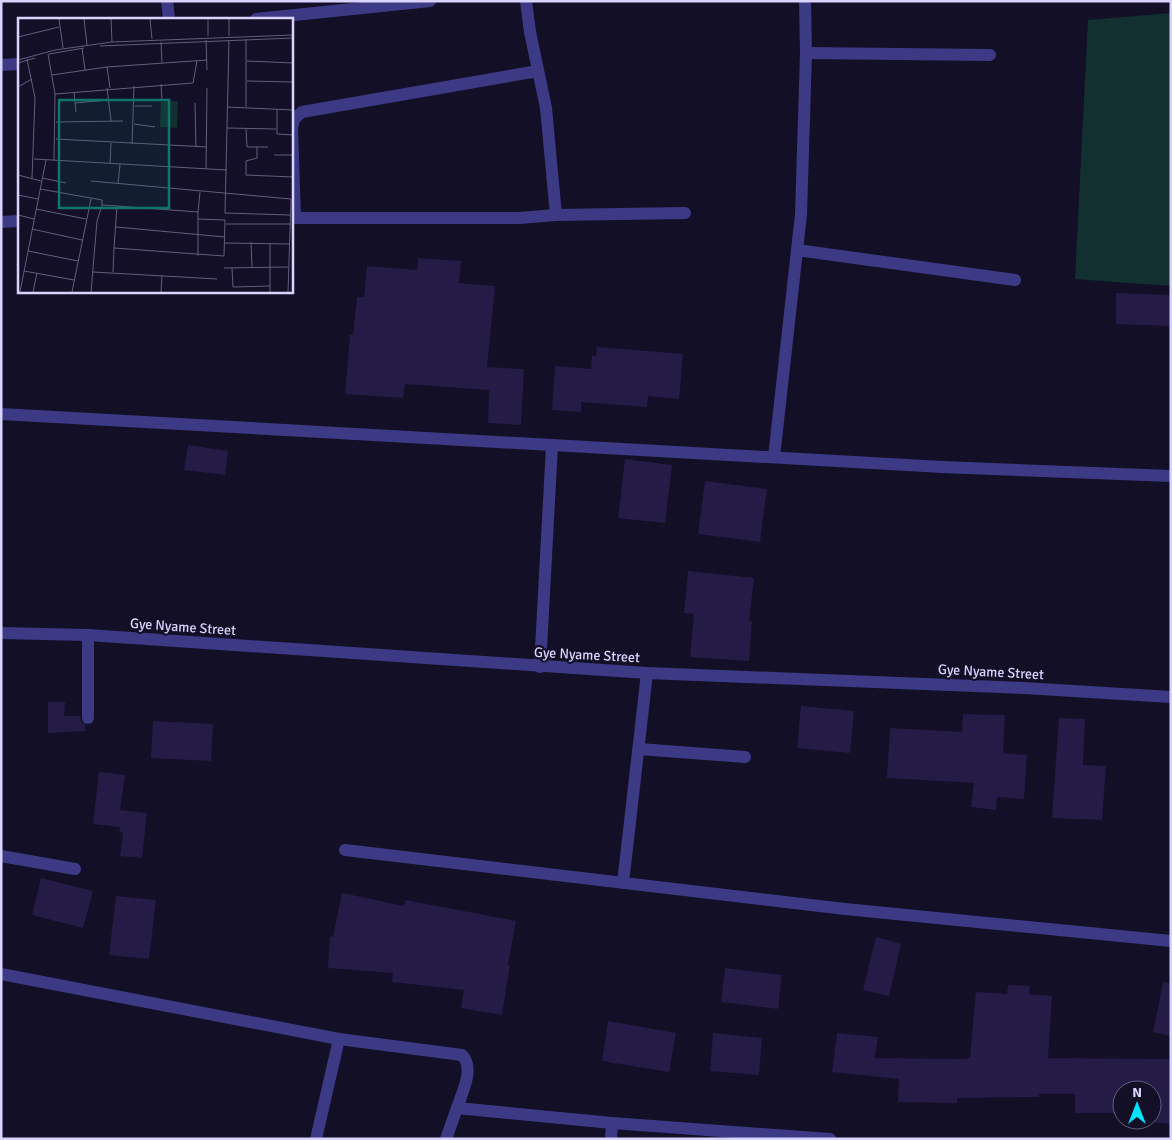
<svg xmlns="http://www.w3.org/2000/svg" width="1172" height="1140" font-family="Signika,sans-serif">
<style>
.green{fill:#12302f}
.building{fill:#241b47}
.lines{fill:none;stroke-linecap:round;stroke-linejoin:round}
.minor{stroke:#3d3a85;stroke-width:12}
.labels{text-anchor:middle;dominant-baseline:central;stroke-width:4.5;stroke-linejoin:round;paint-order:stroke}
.street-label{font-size:14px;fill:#d9d4ff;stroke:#130f26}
.inset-road{fill:none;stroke:#625e7d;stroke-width:1}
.view{fill:#0f766e;fill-opacity:0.15;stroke:#0f766e;stroke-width:2.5}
.inset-edge{fill:none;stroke:#d9d4ff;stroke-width:2.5}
</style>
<rect width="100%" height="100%" fill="#130f26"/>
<path class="green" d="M 1171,13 L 1171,286 L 1075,279 L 1088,20 Z"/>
<g class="building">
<path d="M 418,258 L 461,261 L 459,283 L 495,286 L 487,367 L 524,369 L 521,425 L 488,423 L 489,390 L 405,384 L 403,398 L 345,394 L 350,335 L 353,335 L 357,297 L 364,297 L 367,266 L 417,270 Z"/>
<path d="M 1116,293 L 1171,295 L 1171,326 L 1116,324 Z"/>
<path d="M 597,347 L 683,354 L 679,399 L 648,396 L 647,407 L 581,402 L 581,412 L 552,410 L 555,366 L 591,369 L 592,356 L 596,356 Z"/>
<path d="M 188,445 L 228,451 L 225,475 L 184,470 Z"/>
<path d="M 625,459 L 672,465 L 665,523 L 618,518 Z"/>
<path d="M 705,481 L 767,489 L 760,542 L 698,534 Z"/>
<path d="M 688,571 L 754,578 L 749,621 L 752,621 L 749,661 L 690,657 L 694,614 L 684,613 Z"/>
<path d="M 48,702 L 65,702 L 64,716 L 80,716 L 81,722 L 85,725 L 85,731 L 48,733 Z"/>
<path d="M 801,706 L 854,711 L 850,753 L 797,748 Z"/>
<path d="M 963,714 L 1005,715 L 1003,753 L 1027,755 L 1024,799 L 997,797 L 996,810 L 971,807 L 974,783 L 887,778 L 890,728 L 962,732 Z"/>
<path d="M 1059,718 L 1085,719 L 1083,765 L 1106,766 L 1102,820 L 1052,818 Z"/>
<path d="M 153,721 L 213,724 L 211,761 L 151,758 Z"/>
<path d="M 99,772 L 125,775 L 120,810 L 147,813 L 142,858 L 120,856 L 123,833 L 120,832 L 120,827 L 93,824 Z"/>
<path d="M 41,878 L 93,891 L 83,928 L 32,915 Z"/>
<path d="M 342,893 L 404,906 L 405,900 L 516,921 L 508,965 L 510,965 L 502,1015 L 461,1008 L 464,990 L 392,982 L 393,973 L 328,968 L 330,936 L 333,937 Z"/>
<path d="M 116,896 L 156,900 L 149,959 L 109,955 Z"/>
<path d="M 876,937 L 901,944 L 889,996 L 863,990 Z"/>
<path d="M 725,968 L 782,975 L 778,1009 L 721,1002 Z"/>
<path d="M 1163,982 L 1171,983 L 1171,1036 L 1153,1032 Z"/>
<path d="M 1008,985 L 1030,986 L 1029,994 L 1052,996 L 1048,1058 L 1171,1059 L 1171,1124 L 1152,1122 L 1152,1090 L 1122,1090 L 1122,1113 L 1075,1113 L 1075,1094 L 1039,1094 L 1039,1097 L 957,1098 L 957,1103 L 898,1102 L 899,1079 L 832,1072 L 837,1033 L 878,1037 L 875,1058 L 967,1059 L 967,1058 L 970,1057 L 976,992 L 1007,994 Z"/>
<path d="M 608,1021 L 676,1033 L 669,1072 L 602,1061 Z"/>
<path d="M 713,1033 L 762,1038 L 759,1075 L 710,1071 Z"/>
</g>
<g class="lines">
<g class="minor">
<path d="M 167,1 L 169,19"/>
<path d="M 526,1 L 530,32 L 546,108 L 556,215"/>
<path d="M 256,19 L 430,1"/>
<path d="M 806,53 L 990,55"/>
<path d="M 1,65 L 19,64"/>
<path d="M 291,218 L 519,218 L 556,215 L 685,213"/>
<path d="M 295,218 L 292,128 L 294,119 L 302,112 L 538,71"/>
<path d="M 1,222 L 19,221"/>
<path d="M 797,250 L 1015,280"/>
<path d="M 1,414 L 942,467 L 1171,476"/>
<path d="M 774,457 L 801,214 L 806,53 L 805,1"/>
<path d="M 1,633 L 88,635 L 647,673 L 1024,688 L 1171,697"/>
<path d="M 540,667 L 552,446"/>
<path d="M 88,718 L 88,635"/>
<path d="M 639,749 L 745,757"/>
<path d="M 345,850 L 845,909 L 1171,941"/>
<path d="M 1,856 L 75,869"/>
<path d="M 623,883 L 647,673"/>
<path d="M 1,974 L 339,1039 L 462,1055 C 475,1068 462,1093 457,1108 L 612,1123"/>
<path d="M 316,1139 L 339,1039"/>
<path d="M 446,1139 L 457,1108"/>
<path d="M 611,1139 L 612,1123 L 830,1139"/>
</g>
</g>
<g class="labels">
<g class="street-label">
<text transform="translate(183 627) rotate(4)">Gye Nyame Street</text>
<text transform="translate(587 655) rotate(3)">Gye Nyame Street</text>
<text transform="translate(991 672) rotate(3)">Gye Nyame Street</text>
</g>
</g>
<g transform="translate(18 18)">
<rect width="275" height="275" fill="#130f26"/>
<path d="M 160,83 L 159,110 L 142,109 L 143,84 Z" fill="#12302f"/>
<path class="inset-road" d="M 41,1 L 45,30M 66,1 L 69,27M 93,1 L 94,24M 132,1 L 134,21M 190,1 L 190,18M 211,1 L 211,18M 0,19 L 41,9M 228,21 L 228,89M 188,22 L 189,52M 211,22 L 207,195 L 272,197M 143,24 L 144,45M 82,28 L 275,20M 64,30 L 67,52M 30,36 L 37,76 L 36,142M 31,36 L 66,30M 9,41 L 17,80 L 14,160M 0,42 L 37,32 L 94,24 L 275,17M 229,43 L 275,45M 0,45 L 17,40M 89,49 L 92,70M 34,57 L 89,49 L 189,42M 229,63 L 275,64M 143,66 L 144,82M 0,69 L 14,61M 89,70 L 93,103M 56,74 L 58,94M 37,76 L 175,65 L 179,43M 57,85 L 90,82M 177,85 L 178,129M 117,88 L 134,88M 209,89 L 275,92M 259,91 L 259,116 L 275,117M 38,104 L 105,103M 116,106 L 137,109M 209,110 L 258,111M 228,110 L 229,129 L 250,129M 38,121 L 189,129M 114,126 L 116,68M 239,129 L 239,140 L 228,143 L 228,157 L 275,159M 256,137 L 275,137M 16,141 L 209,152M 92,145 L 93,125M 188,151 L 189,70M 0,157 L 23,163M 24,160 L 48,165M 73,163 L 273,181 L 270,274M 100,166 L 102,146M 22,171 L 84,182 L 84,187 L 99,188M 0,177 L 20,181M 18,191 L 68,201M 180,194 L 182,174M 0,197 L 16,201M 208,206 L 273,206M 98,209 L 207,219M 14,211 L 64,222M 233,224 L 234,249M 207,225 L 272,226M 96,230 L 99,188 L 180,194 L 180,238M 10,233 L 60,243M 206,250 L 270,249M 214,250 L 215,269 L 252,268M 6,253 L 56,262M 75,254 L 199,261M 95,254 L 96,230 L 206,238 L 207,202 L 180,201M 2,274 L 28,142M 15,274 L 19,255M 54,274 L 73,181M 73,274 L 79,203 L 84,187M 143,274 L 144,257M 252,274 L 252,225"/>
<path class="view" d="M 41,82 L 151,82 L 151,190 L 41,190 Z"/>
<rect width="275" height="275" class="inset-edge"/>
</g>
<rect width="1172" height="1140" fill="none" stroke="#d9d4ff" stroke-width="5"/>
<g transform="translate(1137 1105)"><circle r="24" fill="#130f26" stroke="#625e7d"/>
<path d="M0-4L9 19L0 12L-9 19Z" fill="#00e5ff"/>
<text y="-8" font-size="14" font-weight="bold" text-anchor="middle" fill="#d9d4ff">N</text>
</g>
</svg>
